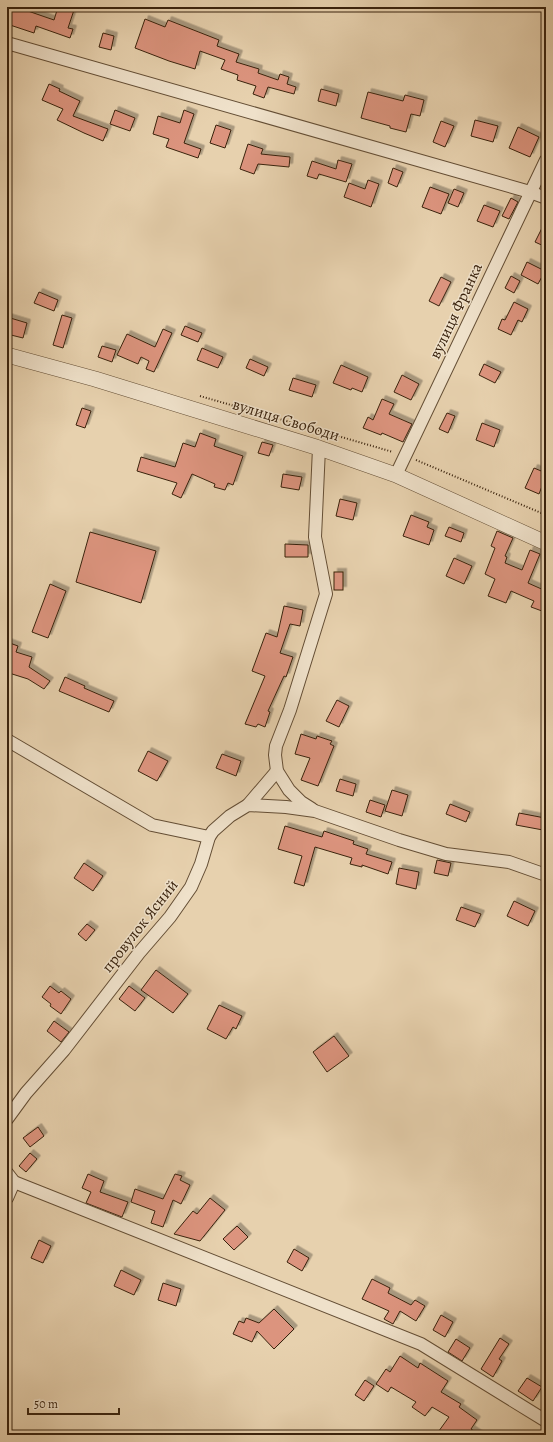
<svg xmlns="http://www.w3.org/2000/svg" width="553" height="1442" font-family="Alegreya,serif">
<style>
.building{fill:#dc947e;stroke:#39220d;filter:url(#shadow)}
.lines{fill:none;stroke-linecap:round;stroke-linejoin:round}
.minor-casing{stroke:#644e35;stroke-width:14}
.tertiary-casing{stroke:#644e35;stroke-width:16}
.path{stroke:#39220d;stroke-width:2;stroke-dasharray:1 2;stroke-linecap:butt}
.minor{stroke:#efe1ca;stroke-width:12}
.tertiary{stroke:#efe1ca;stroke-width:15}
.labels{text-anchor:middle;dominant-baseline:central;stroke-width:3;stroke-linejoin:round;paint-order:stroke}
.street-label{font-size:16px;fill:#39220d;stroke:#efe1ca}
</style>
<defs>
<filter id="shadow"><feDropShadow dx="3.5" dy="-3.5" stdDeviation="0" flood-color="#0004"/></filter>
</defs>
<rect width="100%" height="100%" fill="#e7d1ae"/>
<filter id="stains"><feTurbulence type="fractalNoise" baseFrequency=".005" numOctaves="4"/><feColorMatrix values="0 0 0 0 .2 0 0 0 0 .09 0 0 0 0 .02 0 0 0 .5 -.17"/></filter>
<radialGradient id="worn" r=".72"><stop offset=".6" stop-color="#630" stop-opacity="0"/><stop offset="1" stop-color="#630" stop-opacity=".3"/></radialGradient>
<g class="building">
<path d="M 7,7 L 26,7 L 25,10 L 54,20 L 58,7 L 64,7 L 74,10 L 68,28 L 73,29 L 70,38 L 36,26 L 34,33 L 7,24 Z"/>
<path d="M 145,19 L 165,27 L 168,20 L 219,40 L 217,46 L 239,54 L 236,62 L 259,69 L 258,73 L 278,80 L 280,74 L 289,77 L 287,84 L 296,87 L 294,94 L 268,87 L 264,98 L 253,94 L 256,86 L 237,80 L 238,75 L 221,69 L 225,60 L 200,51 L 195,69 L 169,61 L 135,48 Z"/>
<path d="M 103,33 L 114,36 L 111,50 L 99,47 Z"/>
<path d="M 49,84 L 60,89 L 59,91 L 80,101 L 73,116 L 108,129 L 103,141 L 84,133 L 57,120 L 63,109 L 42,100 Z"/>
<path d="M 321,89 L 339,94 L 336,106 L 318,101 Z"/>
<path d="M 368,92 L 403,101 L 405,95 L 424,100 L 420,116 L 411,114 L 406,132 L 390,128 L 390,126 L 361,118 Z"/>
<path d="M 115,110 L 135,118 L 130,131 L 110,124 Z"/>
<path d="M 184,110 L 194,114 L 184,143 L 201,149 L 198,158 L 166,147 L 169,139 L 153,134 L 158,116 L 180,123 Z"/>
<path d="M 475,120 L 498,126 L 493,142 L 471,136 Z"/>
<path d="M 441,121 L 454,126 L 445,147 L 433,142 Z"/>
<path d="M 216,125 L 231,130 L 225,148 L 210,143 Z"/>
<path d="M 518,127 L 539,137 L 530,157 L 509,148 Z"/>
<path d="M 248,144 L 263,149 L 261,154 L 290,157 L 289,167 L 258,164 L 254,174 L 240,169 Z"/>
<path d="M 338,160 L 352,164 L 346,182 L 319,174 L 317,179 L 307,176 L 312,161 L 336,169 Z"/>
<path d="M 393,168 L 403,172 L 397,187 L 388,183 Z"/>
<path d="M 368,180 L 379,184 L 371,207 L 344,197 L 349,183 L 365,189 Z"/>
<path d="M 430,187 L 449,194 L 441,214 L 422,207 Z"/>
<path d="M 454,189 L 464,193 L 458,207 L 448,203 Z"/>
<path d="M 511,198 L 518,202 L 509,219 L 502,216 Z"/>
<path d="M 484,205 L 500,211 L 493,227 L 477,221 Z"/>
<path d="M 546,220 L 546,247 L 535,242 Z"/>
<path d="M 527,262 L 545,271 L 538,284 L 521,275 Z"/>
<path d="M 511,276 L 520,281 L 514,293 L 505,288 Z"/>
<path d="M 441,277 L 451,282 L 439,306 L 429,301 Z"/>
<path d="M 39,292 L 58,300 L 54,311 L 34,303 Z"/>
<path d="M 514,302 L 528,309 L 522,322 L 518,320 L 511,335 L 498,329 L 502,319 L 505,320 Z"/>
<path d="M 62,315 L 72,318 L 63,348 L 53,345 Z"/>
<path d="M 7,317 L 27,323 L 23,338 L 7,334 Z"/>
<path d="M 185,326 L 202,333 L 198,342 L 181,335 Z"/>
<path d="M 163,329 L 172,333 L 154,372 L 146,369 L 149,361 L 141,357 L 138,364 L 117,355 L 127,334 L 155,347 Z"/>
<path d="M 102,346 L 116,350 L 112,362 L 98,357 Z"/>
<path d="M 202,348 L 223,357 L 218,368 L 197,360 Z"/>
<path d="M 250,359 L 268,367 L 264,376 L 246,368 Z"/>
<path d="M 484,364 L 501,372 L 495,383 L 479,375 Z"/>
<path d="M 341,365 L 368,377 L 362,392 L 352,388 L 351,390 L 333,383 Z"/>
<path d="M 402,375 L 419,384 L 411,400 L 394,392 Z"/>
<path d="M 293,378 L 316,385 L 312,397 L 289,390 Z"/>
<path d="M 382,399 L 394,404 L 389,414 L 412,424 L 403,442 L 382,433 L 381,435 L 363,428 L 368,417 L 373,420 Z"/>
<path d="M 82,408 L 91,411 L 85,428 L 76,425 Z"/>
<path d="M 447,413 L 455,416 L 448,433 L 439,429 Z"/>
<path d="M 482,423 L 500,430 L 494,447 L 476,440 Z"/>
<path d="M 200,433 L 216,439 L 214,446 L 243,456 L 233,485 L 228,483 L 225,490 L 214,487 L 215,484 L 192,474 L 181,498 L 172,494 L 177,483 L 137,471 L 141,457 L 175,467 L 183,443 L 195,447 Z"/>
<path d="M 262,442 L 273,445 L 269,456 L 258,453 Z"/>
<path d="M 534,468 L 546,473 L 546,476 L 539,494 L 525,488 Z"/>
<path d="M 283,474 L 302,477 L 299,490 L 281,487 Z"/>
<path d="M 340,499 L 357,503 L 353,520 L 336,516 Z"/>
<path d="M 411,515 L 429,522 L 427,527 L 434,530 L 429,545 L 403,536 Z"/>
<path d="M 449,527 L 464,533 L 461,542 L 445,536 Z"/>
<path d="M 497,531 L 513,538 L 505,556 L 507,557 L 505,563 L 522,570 L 530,550 L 540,554 L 528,583 L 546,591 L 546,601 L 542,611 L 531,607 L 534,601 L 511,591 L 506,603 L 488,596 L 495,579 L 485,574 L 495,548 L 491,546 Z"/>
<path d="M 90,532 L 156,551 L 141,603 L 76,582 Z"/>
<path d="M 285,544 L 308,545 L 308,557 L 285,557 Z"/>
<path d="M 454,558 L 472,566 L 464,584 L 446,576 Z"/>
<rect x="334" y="572" width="9" height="18"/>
<path d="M 50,584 L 66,591 L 48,638 L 32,632 Z"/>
<path d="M 284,606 L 303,610 L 300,626 L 290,624 L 280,653 L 293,657 L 286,677 L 284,676 L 268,711 L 270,712 L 265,727 L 258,724 L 256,727 L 245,724 L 265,676 L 252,671 L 266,633 L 277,637 Z"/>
<path d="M 7,642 L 18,646 L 16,652 L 32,657 L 29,667 L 50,681 L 44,689 L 28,679 L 9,673 L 9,675 L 7,674 Z"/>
<path d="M 65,677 L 85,686 L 84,688 L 114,701 L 109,712 L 59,691 Z"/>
<path d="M 337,700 L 349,706 L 339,727 L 326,721 Z"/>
<path d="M 301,734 L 316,739 L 317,736 L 332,741 L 330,744 L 334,746 L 318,786 L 301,780 L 310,758 L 295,754 Z"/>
<path d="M 148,751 L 168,761 L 157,781 L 138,771 Z"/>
<path d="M 222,754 L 241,761 L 236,776 L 216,768 Z"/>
<path d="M 340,779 L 356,784 L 353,796 L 336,791 Z"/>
<path d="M 392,790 L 408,795 L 402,816 L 385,811 Z"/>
<path d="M 370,800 L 385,805 L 381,817 L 366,812 Z"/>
<path d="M 450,804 L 470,812 L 466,822 L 446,814 Z"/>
<path d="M 519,813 L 545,818 L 543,830 L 516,825 Z"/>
<path d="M 285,826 L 322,837 L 324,831 L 354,841 L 353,844 L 368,849 L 366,854 L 392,862 L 388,874 L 362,865 L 362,867 L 350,864 L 352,858 L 315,847 L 304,886 L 294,883 L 302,856 L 278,849 Z"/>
<path d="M 437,860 L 451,863 L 448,876 L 434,873 Z"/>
<path d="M 84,863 L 103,876 L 93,891 L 74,878 Z"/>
<path d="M 399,868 L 419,872 L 416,889 L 396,884 Z"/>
<path d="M 514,901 L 535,911 L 528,926 L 507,916 Z"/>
<path d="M 461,907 L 481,914 L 475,927 L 456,920 Z"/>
<path d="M 87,924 L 95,930 L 86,941 L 78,934 Z"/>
<path d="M 156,970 L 188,994 L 173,1013 L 141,990 Z"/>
<path d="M 50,986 L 59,993 L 61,991 L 71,999 L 61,1014 L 50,1006 L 51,1004 L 42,997 Z"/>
<path d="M 129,986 L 145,998 L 135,1011 L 119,999 Z"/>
<path d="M 219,1005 L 242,1016 L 236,1029 L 233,1027 L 226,1039 L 207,1029 Z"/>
<path d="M 54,1021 L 69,1032 L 61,1042 L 47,1031 Z"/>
<path d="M 334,1036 L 349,1056 L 327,1072 L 313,1052 Z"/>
<path d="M 38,1127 L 44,1136 L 30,1147 L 23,1138 Z"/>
<path d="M 30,1153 L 37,1159 L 26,1172 L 19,1166 Z"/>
<path d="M 88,1174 L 104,1181 L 100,1192 L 128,1202 L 122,1217 L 86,1203 L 91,1192 L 82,1188 Z"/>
<path d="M 175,1174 L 182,1176 L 180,1180 L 190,1185 L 181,1204 L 173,1200 L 163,1227 L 151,1223 L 155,1211 L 131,1202 L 135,1189 L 163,1199 Z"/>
<path d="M 210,1198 L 225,1210 L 200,1241 L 174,1234 L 193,1211 L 197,1214 Z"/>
<path d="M 237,1226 L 248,1237 L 234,1250 L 223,1239 Z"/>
<path d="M 39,1240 L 51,1246 L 43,1263 L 31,1258 Z"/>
<path d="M 294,1249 L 309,1258 L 302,1271 L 287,1262 Z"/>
<path d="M 121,1270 L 141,1280 L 134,1295 L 114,1286 Z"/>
<path d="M 372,1279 L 390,1288 L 388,1293 L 411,1305 L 415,1300 L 425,1306 L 416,1321 L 400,1311 L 393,1324 L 384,1319 L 389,1311 L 362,1299 Z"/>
<path d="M 163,1283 L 181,1289 L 176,1306 L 158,1300 Z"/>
<path d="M 274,1309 L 294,1329 L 274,1349 L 257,1331 L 252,1342 L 233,1334 L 239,1321 L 244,1323 L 246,1318 L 259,1323 Z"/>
<path d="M 441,1315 L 453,1322 L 445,1337 L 433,1330 Z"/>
<path d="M 500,1338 L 509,1344 L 499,1359 L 502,1361 L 493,1377 L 481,1369 Z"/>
<path d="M 456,1339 L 470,1348 L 462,1361 L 448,1352 Z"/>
<path d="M 400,1356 L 418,1368 L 420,1363 L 448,1381 L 441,1392 L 461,1404 L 459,1407 L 477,1420 L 471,1429 L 480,1435 L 436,1435 L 449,1417 L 432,1407 L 425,1416 L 412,1407 L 416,1402 L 391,1387 L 388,1392 L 376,1384 L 386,1369 L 390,1372 Z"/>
<path d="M 527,1378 L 542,1387 L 533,1401 L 518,1391 Z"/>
<path d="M 365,1380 L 374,1386 L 364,1401 L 355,1395 Z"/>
</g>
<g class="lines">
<defs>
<g id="minor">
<path d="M 7,43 L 530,192 L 546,198"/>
<path d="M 396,475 L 546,160"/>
<path d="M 7,740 L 152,825 L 209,837"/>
<path d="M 248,805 L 277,771"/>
<path d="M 312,809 L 301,802 L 289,790 L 277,771 L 275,755 L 276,746 L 290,710 L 326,594 L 315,537 L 319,448"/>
<path d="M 7,1119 L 26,1093 L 64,1050 L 139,953 L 170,917 L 191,887 L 201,864 L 209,837 L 213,831 L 230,816 L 248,805 L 286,807 L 315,811 L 399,840 L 446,854 L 509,862 L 546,875"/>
<path d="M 7,1173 L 14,1182 L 421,1344 L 546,1421"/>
<path d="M 7,1198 L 14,1182"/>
</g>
<path id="tertiary" d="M 7,355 L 95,379 L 319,448 L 396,475 L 546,543"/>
</defs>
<use href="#minor" class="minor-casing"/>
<use href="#tertiary" class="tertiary-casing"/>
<g class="path">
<path d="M 200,396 L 393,452"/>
<path d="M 416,460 L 546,515"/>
</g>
<use href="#minor" class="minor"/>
<use href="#tertiary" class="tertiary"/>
</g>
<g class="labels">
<g class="street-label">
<text transform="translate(456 311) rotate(-65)">вулиця Франка</text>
<text transform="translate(286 420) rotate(17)">вулиця Свободи</text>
<text transform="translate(140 926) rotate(-52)">провулок Ясний</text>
</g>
</g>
<rect width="553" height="1442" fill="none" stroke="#e7d1ae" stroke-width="24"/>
<rect x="8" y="8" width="537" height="1426" fill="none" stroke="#39220d" stroke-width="2"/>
<rect x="12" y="12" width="529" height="1418" fill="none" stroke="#39220d"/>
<path d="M28 1408v6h91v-6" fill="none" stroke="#39220d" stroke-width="2"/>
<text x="34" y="1408" font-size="12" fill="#39220d" stroke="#efe1ca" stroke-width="3" paint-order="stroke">50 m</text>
<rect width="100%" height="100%" filter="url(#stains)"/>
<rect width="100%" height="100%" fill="url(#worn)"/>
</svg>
